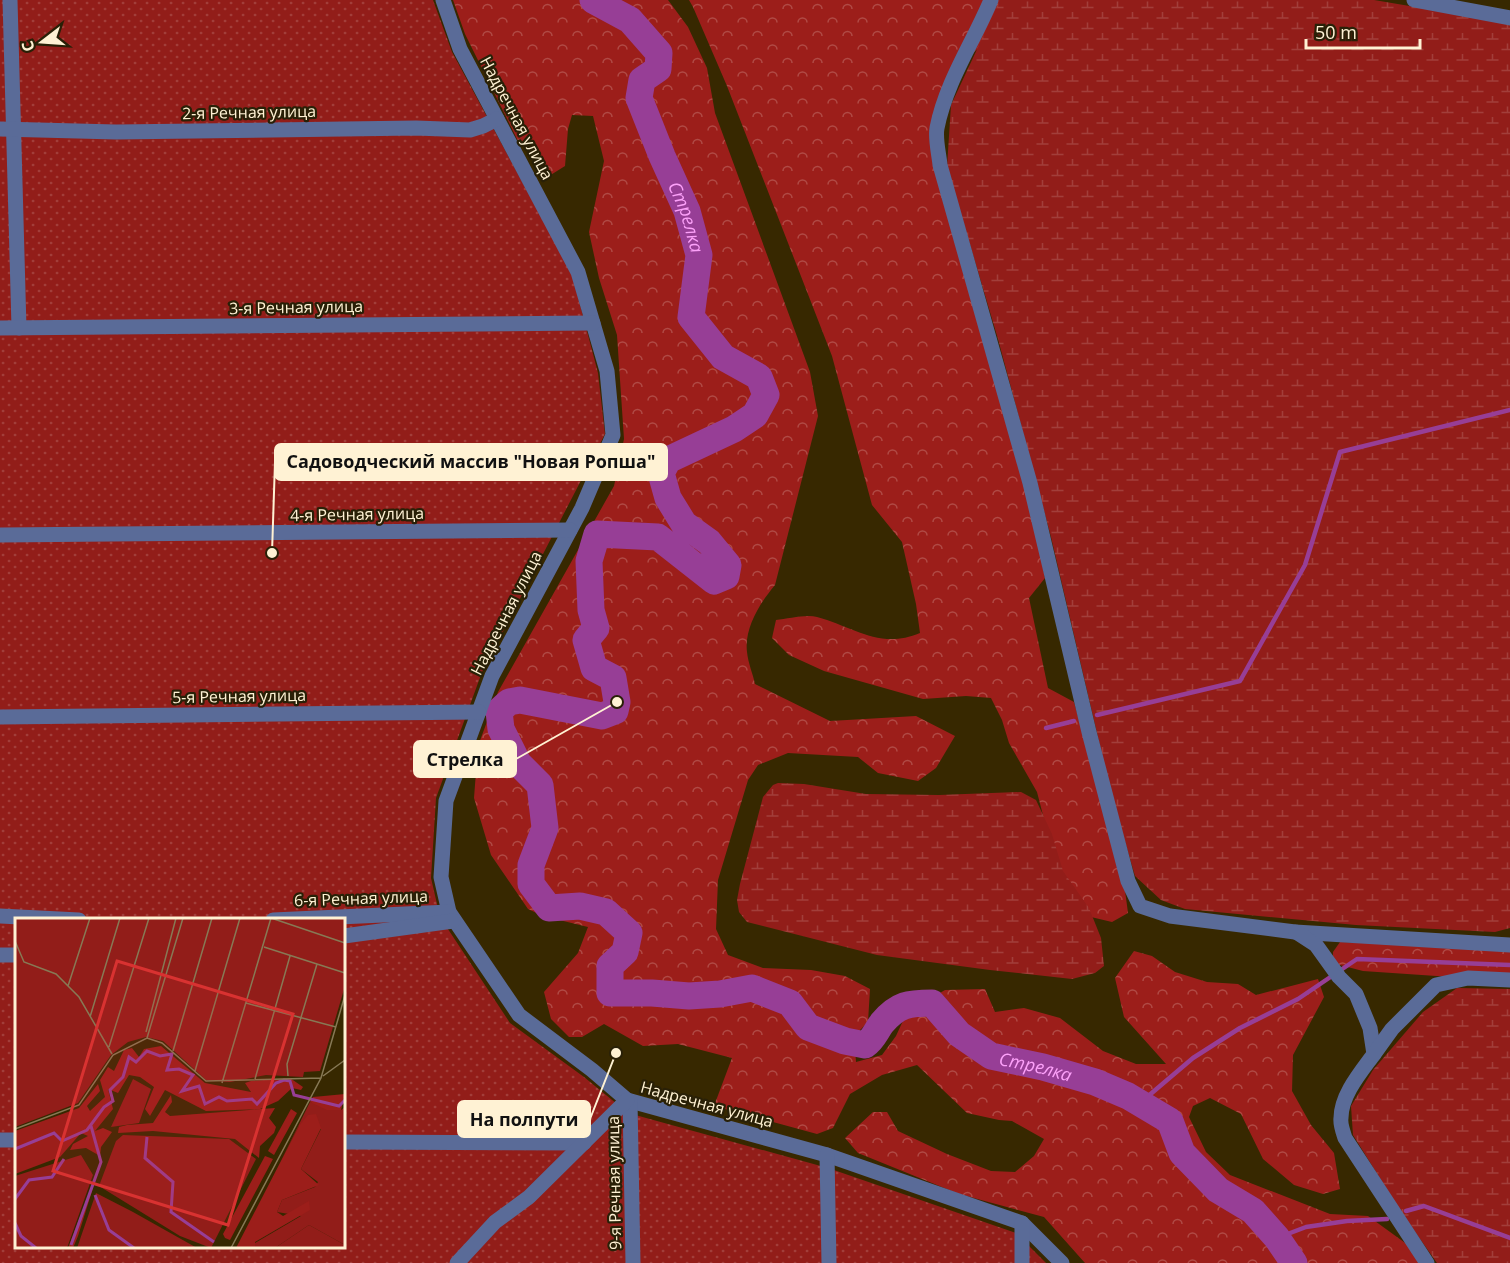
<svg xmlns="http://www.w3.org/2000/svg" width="1510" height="1263" font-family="'Open Sans',sans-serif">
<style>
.forest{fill:url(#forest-crowns)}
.wetland{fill:url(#wetland-marsh)}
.garden{fill:url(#garden-dots);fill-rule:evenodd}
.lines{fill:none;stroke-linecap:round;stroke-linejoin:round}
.stream{stroke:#973e96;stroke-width:4.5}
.river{stroke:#973e96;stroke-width:27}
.minor{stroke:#5a6b98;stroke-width:15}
.labels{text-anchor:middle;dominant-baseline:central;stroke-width:4.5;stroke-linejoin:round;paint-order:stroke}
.street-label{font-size:16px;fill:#fff2d4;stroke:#292007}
.water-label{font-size:18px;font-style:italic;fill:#fca1f9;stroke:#292007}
.inset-river{fill:none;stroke:#973e96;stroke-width:3}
.inset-road{fill:none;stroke:#877955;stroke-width:1.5}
.view{fill:#d83231;fill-opacity:0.15;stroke:#d83231;stroke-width:3}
.inset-edge{fill:none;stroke:#fff2d4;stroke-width:3}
.leader{fill:none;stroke:#fff2d4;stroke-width:2}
.callout-dot{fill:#fff2d4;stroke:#292007;stroke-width:2}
.callout{fill:#fff2d4;stroke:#fff2d4;stroke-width:2}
.callout-label{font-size:18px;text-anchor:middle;font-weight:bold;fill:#111}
</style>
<defs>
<pattern id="forest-crowns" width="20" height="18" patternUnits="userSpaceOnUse" patternTransform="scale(1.5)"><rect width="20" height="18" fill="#9c1e1a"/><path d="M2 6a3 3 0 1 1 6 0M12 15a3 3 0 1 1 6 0" fill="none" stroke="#b04a45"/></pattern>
<pattern id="wetland-marsh" width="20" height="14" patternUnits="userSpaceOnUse" patternTransform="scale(1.5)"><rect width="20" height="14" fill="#921d19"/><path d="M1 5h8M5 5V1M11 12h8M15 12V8" fill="none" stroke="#a23e3a"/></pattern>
<pattern id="garden-dots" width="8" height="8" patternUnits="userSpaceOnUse" patternTransform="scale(1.5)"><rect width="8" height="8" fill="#921d19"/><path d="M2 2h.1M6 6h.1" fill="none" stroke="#a23e3a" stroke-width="1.8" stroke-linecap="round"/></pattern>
</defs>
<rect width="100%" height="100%" fill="#372800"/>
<g class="forest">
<path d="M 453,0 L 668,0 L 688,27 L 707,68 L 715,113 L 810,372 L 818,416 L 775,585 C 760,603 744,628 747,652 C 748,663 753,674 755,684 L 830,721 L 916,716 L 955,736 L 936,768 L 918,781 L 878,773 L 858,757 L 788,753 L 758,765 L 748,780 L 718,880 L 716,929 L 728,955 L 763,968 L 811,970 L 845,976 L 870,989 L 868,1022 L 854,1036 L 856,1062 L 882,1055 L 896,1036 L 907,1012 L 945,990 L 985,989 L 995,1012 L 1024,1008 L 1060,1018 L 1103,1051 L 1136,1064 L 1166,1064 L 1124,1017 L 1115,978 L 1134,951 L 1152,956 L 1175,972 L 1207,982 L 1238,984 L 1256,995 L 1318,979 L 1324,997 L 1293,1055 L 1292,1091 L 1311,1125 L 1334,1153 L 1340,1189 L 1323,1194 L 1294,1185 L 1263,1159 L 1241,1114 L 1210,1098 L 1193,1106 L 1189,1117 L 1206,1152 L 1230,1175 L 1330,1214 L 1368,1216 L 1408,1245 L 1420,1263 L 1085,1263 L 1044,1217 L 959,1194 L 858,1153 L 845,1138 L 873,1112 L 887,1112 L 898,1131 L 947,1154 L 991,1171 L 1015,1172 L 1034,1156 L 1044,1139 L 1012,1121 L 999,1120 L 967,1113 L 917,1065 L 882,1075 L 850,1094 L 833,1128 L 817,1134 L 714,1106 L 732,1058 L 678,1044 L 643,1046 L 604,1024 L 582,1037 L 569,1037 L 551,1019 L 544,992 L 578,953 L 588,927 L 543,916 L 528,909 L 491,855 L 474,798 L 478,746 L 498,692 L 614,486 L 624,439 L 617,335 L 599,278 L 589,232 L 604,161 L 593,116 L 572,115 L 568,129 L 565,166 L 549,176 L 517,139 L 465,34 Z"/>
<path d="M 689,0 L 1004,0 L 994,32 L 948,79 L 933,130 L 1026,481 L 1045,578 L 1029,598 L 1048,688 L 1074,702 L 1124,883 L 1128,913 L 1112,922 L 1091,917 L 1056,865 L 1037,792 L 1009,743 L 1002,720 L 991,698 L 966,696 L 923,699 L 824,671 L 789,655 L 772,638 L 776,620 C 788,619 806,614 817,617 C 854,627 880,650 920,633 L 916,604 L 902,542 L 872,505 L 832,356 L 727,86 L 693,7 Z"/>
<path d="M 1340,942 L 1510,948 L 1510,981 L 1363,971 L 1336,964 L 1333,960 L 1333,952 Z"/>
</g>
<g class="wetland">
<path d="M 1000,0 L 1374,0 L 1510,23 L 1510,928 L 1495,932 L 1356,925 L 1185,909 L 1161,900 L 1135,876 L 1112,797 L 1051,537 L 998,339 L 947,167 L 951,105 Z"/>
<path d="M 778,783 L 804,784 L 866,794 L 939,795 L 1021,792 L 1036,800 L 1052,834 L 1063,871 L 1089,908 L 1101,938 L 1104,966 L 1095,973 L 1072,979 L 990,970 L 877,955 L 747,922 L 739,912 L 737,900 L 740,884 L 763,797 L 773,785 Z"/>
<path d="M 1457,988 L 1510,989 L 1510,1263 L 1437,1263 L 1401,1212 L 1353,1135 L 1351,1106 L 1373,1070 L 1423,1012 Z"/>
</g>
<path class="garden" d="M 0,0 L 433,0 L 452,52 L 572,274 L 598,373 L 605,434 L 482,672 L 436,798 L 431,878 L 440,917 L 510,1023 L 584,1077 L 628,1113 L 828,1168 L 1016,1233 L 1046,1263 L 0,1263 ZM 16,920 L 344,920 L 344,1246 L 16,1246 Z"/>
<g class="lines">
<g class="stream">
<path d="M 1097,715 L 1240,681 L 1305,565 L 1340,452 L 1510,410"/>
<path d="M 1046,728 L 1074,721"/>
<path d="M 1140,1103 L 1193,1058 L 1240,1028 L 1298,999 L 1357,959 L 1510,965"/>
<path d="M 1406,1211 L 1424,1206 L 1510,1238"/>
<path d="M 1277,1238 L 1306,1227 L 1347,1221 L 1387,1219"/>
</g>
<path class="river" id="s1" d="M 593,0 L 630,20 L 659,53 L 658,69 L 642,80 L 639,98 L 662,156 L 687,211 L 699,255 L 691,317 L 723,357 L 759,377 L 766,395 L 755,415 L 734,429 L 668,460 L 661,473 L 668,498 L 684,524 L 709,542 L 728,565 L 726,576 L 714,581 L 658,537 L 597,534 L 589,561 L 591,610 L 596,628 L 586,640 L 594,668 L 613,678 L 617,702 L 615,711 L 602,716 L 520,700 L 509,702 L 499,711 L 501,729 L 518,763 L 540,785 L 545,828 L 531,865 L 531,884 L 549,908 L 580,906 L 606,912 L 629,933 L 625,952 L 610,966 L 610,993 L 652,993 L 689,996 L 720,994 L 752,988 L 790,1003 L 808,1027 L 845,1041 L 865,1045 C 873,1040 876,1031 882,1023 C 898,1004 909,1003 932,1003 L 959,1034 L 991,1056 L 1043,1067 L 1095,1082 L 1128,1096 L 1170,1121 L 1182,1153 L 1218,1190 L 1253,1211 L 1277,1238 L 1294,1263"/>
<g class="minor">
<path d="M 10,0 L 19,328"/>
<path d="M 443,0 L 460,49 L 578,272 L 607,371 L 613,435 L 582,508 L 492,676 L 446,801 L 441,877 L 449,912 L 519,1015 L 592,1070 L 627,1100 L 827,1155 L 1022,1223 L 1062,1263"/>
<path d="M 991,0 C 973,43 946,82 937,128 C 935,139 939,154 940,165 L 1030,483 L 1089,732 L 1128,881 L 1140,906 L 1170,916 L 1295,932 L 1510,945"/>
<path d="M 1414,0 L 1510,18"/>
<path d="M 0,129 L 116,132 L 416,128 L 470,130 L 483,126 L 497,119"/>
<path d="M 0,328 L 593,323"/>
<path d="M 0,535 L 570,530"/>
<path d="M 0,717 L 479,712"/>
<path d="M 0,916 L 79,920"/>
<path d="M 273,920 L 449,912"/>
<path d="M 1296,932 L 1316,945 L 1339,977 L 1356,994 L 1370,1028 L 1374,1054 C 1361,1072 1341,1095 1341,1118 C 1340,1124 1343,1132 1345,1138 L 1427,1263"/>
<path d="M 344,936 L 453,921"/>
<path d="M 0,955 L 16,955"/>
<path d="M 1374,1054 L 1392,1029 L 1436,985 L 1468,978 L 1510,980"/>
<path d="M 630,1101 L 633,1263"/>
<path d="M 0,1140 L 16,1140"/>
<path d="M 344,1142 L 584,1143"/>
<path d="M 827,1155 L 829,1263"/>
<path d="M 457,1263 L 495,1222 L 529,1197 L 627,1100"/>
<path d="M 1022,1263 L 1022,1223"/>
</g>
</g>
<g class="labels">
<g class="street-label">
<text transform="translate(249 112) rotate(-1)">2-я Речная улица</text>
<text transform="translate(517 118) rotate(62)">Надречная улица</text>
<text transform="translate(296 307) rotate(-1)">3-я Речная улица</text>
<text transform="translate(357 514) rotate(-1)">4-я Речная улица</text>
<text transform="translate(506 613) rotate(-63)">Надречная улица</text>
<text transform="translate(239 696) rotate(-1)">5-я Речная улица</text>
<text transform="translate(361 898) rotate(-2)">6-я Речная улица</text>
<text transform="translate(707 1104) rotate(15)">Надречная улица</text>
<text transform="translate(614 1183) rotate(-91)">9-я Речная улица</text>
</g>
<g class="water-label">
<text stroke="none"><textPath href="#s1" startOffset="268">Стрелка</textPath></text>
<text stroke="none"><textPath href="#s1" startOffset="2068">Стрелка</textPath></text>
</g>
</g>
<g transform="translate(15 918)">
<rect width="330" height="330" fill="#372800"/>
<path d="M 295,184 L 326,192 L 330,189 L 330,327 L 294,307 L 260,330 L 240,330 L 240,325 L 286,298 L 262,294 L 267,282 L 300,269 L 303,264 L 286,251 L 306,211 L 284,208 L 266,243 Z" fill="#921d19"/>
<path d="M 146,128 L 190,165 L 236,174 L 230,165 L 236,163 L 275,160 L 288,169 L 286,172 L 277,170 L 263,183 L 245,191 L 191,193 L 150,172 L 135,198 L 130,191 L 139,169 L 125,159 L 114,157 L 103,175 L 93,171 L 98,191 L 80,213 L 88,210 L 97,214 L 86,229 L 85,238 L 71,230 L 55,232 L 58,226 L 73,218 L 66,215 L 45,239 L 0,256 L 0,213 L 64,190 L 83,166 L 85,173 L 72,188 L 75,193 L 90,179 L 85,162 L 93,149 L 99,153 L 109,132 L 117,130 L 124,139 L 129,131 ZM 330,176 L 326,192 L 312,192 L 295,184 L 298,179 ZM 156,177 L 157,184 L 150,194 L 155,198 L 260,190 L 254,200 L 261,209 L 259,215 L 245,228 L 244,240 L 220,221 L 138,213 L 103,215 L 104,209 L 112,207 L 138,205 ZM 276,191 L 282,195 L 259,237 L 253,233 ZM 301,196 L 306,210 L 286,251 L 304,267 L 267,282 L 262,294 L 268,298 L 294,283 L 295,292 L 240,324 L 240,330 L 221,330 L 284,208 L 293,197 ZM 250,238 L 258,241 L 215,322 L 210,320 L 208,316 ZM 87,241 L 63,318 L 58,330 L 53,330 Z" fill="#9c1e1a"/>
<path d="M 118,161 L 136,171 L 124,205 L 96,209 ZM 108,217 L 214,221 L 241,241 L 196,330 L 165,318 L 84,268 L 101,223 ZM 66,237 L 78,257 L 52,330 L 0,330 L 0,258 ZM 81,275 L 118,294 L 182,330 L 62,330 ZM 294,307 L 330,327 L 330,330 L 260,330 Z" fill="#921d19"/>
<path d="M 0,0 L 330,0 L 330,68 L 305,153 L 289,154 L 288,159 L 251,157 L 215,164 L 191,162 L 148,123 L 131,119 L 113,124 L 96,137 L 63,185 L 0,209 Z" fill="#921d19"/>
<path class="inset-river" d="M 132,219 L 130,240 L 158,264 L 156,294 L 199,324M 0,231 L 39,215 L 47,223 L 72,212 L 89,189 L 98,183 L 95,172 L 108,159 L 114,139 L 121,144 L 132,133 L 145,138 L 157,136 L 152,152 L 164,151 L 178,157 L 167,173 L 184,168 L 190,186 L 204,179 L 212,183 L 237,181 L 242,186 L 261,165 L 269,162 L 275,163 L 279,177 L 324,188 L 330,182M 80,277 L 94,312 L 119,330M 0,281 L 14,262 L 37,259 L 49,241M 0,305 L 6,318 L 21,330M 56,327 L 86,244 L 76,208"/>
<path class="inset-road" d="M 256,0 L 330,25M 0,23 L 9,44 L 41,56 L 64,79 L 97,136M 249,29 L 330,55M 53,68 L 75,0M 231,85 L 321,109M 75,99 L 105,0M 131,114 L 161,0M 132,120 L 168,0M 94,129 L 134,0M 158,133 L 197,0M 180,153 L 225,0M 273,158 L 272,146 L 302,46M 308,158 L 330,142M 240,161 L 275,38M 207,165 L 256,0M 0,211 L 64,187 L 98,137 L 132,120 L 147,125 L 191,163 L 306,160M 216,330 L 306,160 L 330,77"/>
<path class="view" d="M 102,43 L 278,96 L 213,307 L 38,253 Z"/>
<rect width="330" height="330" class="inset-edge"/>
</g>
<path class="leader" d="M272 553L275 462M617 702L516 759M616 1053L590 1119"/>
<g class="callout-dot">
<circle cx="272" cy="553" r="6"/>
<circle cx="617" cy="702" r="6"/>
<circle cx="616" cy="1053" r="6"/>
</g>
<g class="callout">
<rect x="275" y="444" width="392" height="36" rx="6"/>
<rect x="414" y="741" width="102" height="36" rx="6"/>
<rect x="458" y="1101" width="132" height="36" rx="6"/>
</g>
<g class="callout-label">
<text x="471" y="468">Садоводческий массив "Новая Ропша"</text>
<text x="465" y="766">Стрелка</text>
<text x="524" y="1126">На полпути</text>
</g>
<g transform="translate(42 42) rotate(253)" stroke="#292007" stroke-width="4.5" paint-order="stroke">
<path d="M0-4.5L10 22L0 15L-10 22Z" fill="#fff2d4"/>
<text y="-9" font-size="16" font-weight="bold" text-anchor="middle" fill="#fff2d4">С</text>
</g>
<path d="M1306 39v9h114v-9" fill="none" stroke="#fff2d4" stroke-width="3"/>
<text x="1315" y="39" font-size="18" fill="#fff2d4" stroke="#292007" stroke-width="4.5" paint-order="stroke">50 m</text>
</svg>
